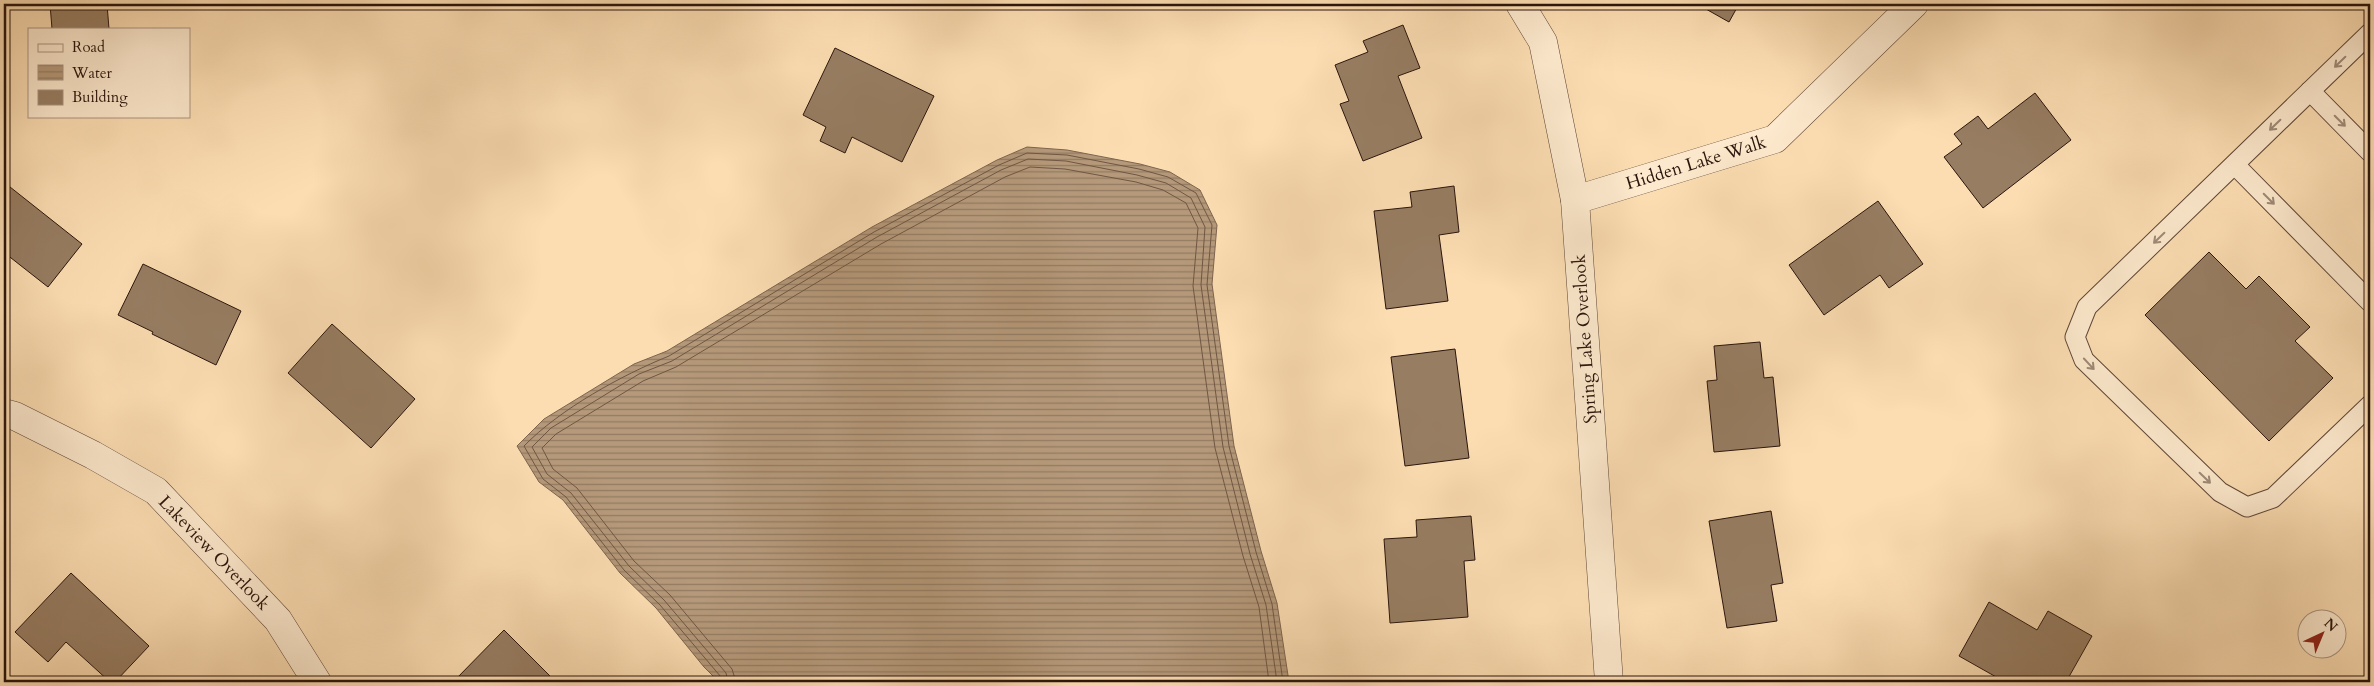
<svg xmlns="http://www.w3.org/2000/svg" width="2374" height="686" font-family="Cardo,serif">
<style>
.water{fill:url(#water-rules);stroke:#7d644e}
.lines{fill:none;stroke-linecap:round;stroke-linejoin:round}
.shore{stroke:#705743;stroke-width:1}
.building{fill:#977d62;stroke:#2a150c}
.lane-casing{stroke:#5e4736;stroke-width:21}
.street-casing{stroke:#5e4736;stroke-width:29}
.lane{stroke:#fde9cd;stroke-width:19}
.street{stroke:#fde9cd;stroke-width:28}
.oneway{stroke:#9e8a76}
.labels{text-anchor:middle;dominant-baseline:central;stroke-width:4;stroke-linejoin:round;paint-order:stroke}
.street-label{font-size:18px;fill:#2a150c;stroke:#fde9cd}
</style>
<defs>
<pattern id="water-rules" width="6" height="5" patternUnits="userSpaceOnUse" patternTransform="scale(1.25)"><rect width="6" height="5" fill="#b5997a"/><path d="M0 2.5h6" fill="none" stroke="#937c62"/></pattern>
</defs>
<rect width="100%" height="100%" fill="#fcddb2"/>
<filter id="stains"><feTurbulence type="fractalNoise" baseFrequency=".004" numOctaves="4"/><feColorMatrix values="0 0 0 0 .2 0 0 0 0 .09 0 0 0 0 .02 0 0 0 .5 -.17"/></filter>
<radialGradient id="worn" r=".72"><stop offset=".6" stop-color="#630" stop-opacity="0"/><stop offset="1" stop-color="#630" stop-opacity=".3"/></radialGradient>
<path class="water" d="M 1027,147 L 1067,150 L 1140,164 L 1170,172 L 1200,190 L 1217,225 L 1212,284 L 1234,446 L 1261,551 L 1277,603 L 1289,682 L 719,682 L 704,667 L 656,608 L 620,573 L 563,500 L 539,482 L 517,446 L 544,419 L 634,364 L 667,351 L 872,227 L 997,160 Z"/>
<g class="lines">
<g class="shore">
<path d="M 722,682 L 721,677 L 660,605 L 624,570 L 566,497 L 543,479 L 524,446 C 560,409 622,375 669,356 L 874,232 L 999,165 L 1027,153 L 1067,155 L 1139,169 L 1168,177 L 1196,193 L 1212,225 L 1207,285 L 1229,446 L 1256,552 L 1272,604 L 1283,682"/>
<path d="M 728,682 L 726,673 L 664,600 L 629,566 L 571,493 L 547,474 L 532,447 L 551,428 L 639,374 L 672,361 L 877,237 L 1001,170 L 1028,159 L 1066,161 L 1137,175 L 1166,183 L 1191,198 L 1205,227 L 1201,285 L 1223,447 L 1250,554 L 1266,605 L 1277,682"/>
<path d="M 736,682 L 732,669 L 670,595 L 634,561 L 577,488 L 553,469 L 542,448 L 556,434 L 643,381 L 676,367 L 881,244 L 1005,177 L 1030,167 L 1065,169 L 1136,182 L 1163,190 L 1186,203 L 1198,228 L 1193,286 L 1215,448 L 1243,556 L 1259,607 L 1269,682"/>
</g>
</g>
<g class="building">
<path d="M 50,4 L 107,4 L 109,29 L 52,29 Z"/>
<path d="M 1697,4 L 1739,4 L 1729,22 Z"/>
<path d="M 1403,25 L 1420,68 L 1398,76 L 1422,138 L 1363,161 L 1340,104 L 1349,101 L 1335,65 L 1368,52 L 1363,41 Z"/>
<path d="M 835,48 L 934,96 L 902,162 L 852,137 L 845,153 L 820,141 L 826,127 L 803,115 Z"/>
<path d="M 2035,93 L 2071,140 L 1983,208 L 1944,157 L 1962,144 L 1954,134 L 1978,116 L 1988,129 Z"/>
<path d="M 5,183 L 82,244 L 48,287 L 6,254 L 4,256 Z"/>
<path d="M 1454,186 L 1459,232 L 1439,235 L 1448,301 L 1386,309 L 1374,211 L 1412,207 L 1410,192 Z"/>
<path d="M 1878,201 L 1923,264 L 1889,288 L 1880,275 L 1824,315 L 1789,265 Z"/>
<path d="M 2209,252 L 2246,289 L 2259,276 L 2310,327 L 2295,341 L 2333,378 L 2269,441 L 2145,315 Z"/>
<path d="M 143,264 L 241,311 L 216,365 L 152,334 L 153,332 L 118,315 Z"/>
<path d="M 332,324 L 415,399 L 371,448 L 288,373 Z"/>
<path d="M 1760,342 L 1764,378 L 1773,377 L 1780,446 L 1714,452 L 1707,381 L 1717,380 L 1714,346 Z"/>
<path d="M 1455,349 L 1469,458 L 1405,466 L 1391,357 Z"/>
<path d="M 1771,511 L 1783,583 L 1771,585 L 1777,621 L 1727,628 L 1709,521 Z"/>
<path d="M 1471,516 L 1475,560 L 1464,561 L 1468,617 L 1390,623 L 1384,539 L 1417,537 L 1416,520 Z"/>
<path d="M 71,573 L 149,646 L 115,682 L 110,682 L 66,642 L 48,662 L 15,632 Z"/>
<path d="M 1989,602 L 2037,630 L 2048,611 L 2092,636 L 2066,682 L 2005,682 L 1959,656 Z"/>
<path d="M 504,630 L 556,682 L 458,682 L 455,680 Z"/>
<path d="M 1382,678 L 1461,682 L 1382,682 Z"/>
</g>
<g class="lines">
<defs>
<g id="lane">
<path d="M 2370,33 L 2087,307 L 2075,337 L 2084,360 L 2220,492 L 2247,507 L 2273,498 L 2370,405"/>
<path d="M 2310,91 L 2370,152"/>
<path d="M 2235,165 L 2370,302"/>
</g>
<g id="street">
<path d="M 1520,4 L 1543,42 L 1575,200 L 1609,682"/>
<path d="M 1575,200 L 1775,139 L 1914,4"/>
<path d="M 4,413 L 15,416 L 93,455 L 156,491 L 278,620 L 317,682"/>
</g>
</defs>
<use href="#lane" class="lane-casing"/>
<use href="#street" class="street-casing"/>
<use href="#lane" class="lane"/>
<use href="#street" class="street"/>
</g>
<defs><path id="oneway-shaft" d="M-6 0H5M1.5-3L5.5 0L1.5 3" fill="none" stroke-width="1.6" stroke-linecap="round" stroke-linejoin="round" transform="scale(1.25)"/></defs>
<g class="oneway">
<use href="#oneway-shaft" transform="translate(2340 62) rotate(136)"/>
<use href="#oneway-shaft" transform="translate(2340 121) rotate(45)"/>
<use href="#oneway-shaft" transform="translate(2275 125) rotate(136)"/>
<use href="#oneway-shaft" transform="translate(2269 199) rotate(45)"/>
<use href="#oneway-shaft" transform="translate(2159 238) rotate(136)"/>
<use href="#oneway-shaft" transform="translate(2089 364) rotate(47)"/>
<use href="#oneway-shaft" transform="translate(2205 478) rotate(44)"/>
</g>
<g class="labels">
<g class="street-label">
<text transform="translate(1696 163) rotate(-17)">Hidden Lake Walk</text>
<text transform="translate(1585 339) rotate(-94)">Spring Lake Overlook</text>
<text transform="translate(214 553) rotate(46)">Lakeview Overlook</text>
</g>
</g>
<rect width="2374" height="686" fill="none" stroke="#fcddb2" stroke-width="20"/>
<rect x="5" y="5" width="2364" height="676" fill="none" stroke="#2a150c" stroke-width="2.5"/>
<rect x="10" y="10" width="2354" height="666" fill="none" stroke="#2a150c"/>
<rect x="28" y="28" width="162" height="90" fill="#fde9cd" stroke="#a99480"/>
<rect x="38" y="44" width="25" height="8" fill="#fde9cd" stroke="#a99480"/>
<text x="72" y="52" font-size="15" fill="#2a150c">Road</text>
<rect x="38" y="65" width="25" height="15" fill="url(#water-rules)" stroke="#a99480"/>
<text x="72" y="78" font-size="15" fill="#2a150c">Water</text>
<rect x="38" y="90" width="25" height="15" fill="#977d62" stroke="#a99480"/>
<text x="72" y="102" font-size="15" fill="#2a150c">Building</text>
<g transform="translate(2322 634) rotate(44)"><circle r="24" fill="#fde9cd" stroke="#a99480"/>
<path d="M0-4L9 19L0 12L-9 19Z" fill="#8f2418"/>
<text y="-8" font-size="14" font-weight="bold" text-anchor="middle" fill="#2a150c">N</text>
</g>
<rect width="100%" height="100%" filter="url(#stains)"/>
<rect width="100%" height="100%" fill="url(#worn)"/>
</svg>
